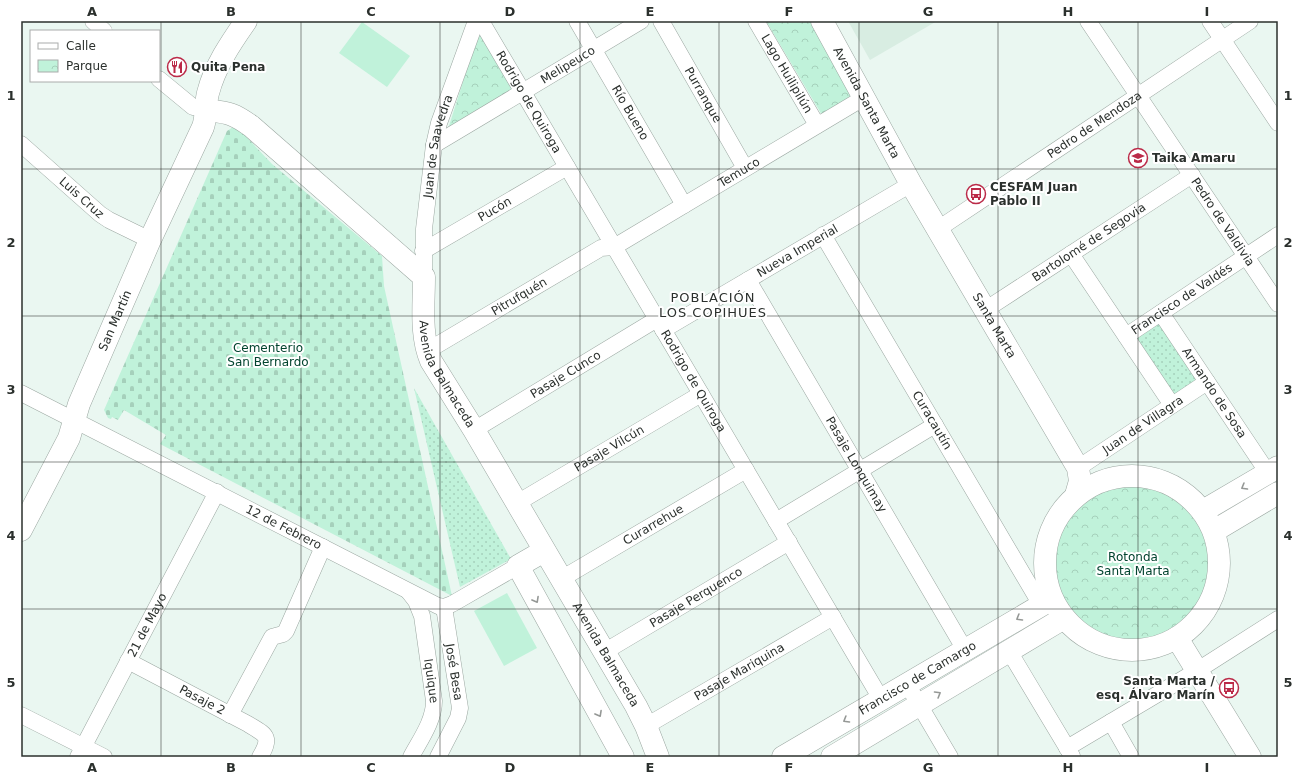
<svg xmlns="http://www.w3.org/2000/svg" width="1299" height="778" font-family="'DejaVu Sans',sans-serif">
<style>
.built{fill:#d8ede2}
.grass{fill:url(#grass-dots)}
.cemetery{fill:url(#cemetery-stones)}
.park{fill:url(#park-crowns)}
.pitch{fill:#c0f2da}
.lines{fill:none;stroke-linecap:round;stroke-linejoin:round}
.street-casing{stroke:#9ba7a1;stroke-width:17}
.secondary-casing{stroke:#9ba7a1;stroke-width:23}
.street{stroke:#fff;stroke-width:16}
.secondary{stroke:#fff;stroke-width:22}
.oneway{stroke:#959896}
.grid{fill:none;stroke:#2b302d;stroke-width:1;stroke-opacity:0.55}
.labels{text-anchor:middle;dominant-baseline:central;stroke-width:4;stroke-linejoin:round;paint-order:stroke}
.street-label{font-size:12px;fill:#2b302d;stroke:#fff}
.poi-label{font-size:12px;font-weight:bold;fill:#2b302d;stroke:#fff;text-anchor:start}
.park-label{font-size:12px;fill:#02442f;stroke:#fff}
.neighbourhood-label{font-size:13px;letter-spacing:1px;fill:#2b302d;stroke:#fff}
.neatline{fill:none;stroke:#2b302d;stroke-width:1.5}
.grid-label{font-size:13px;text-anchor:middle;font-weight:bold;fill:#2b302d}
</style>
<defs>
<pattern id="grass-dots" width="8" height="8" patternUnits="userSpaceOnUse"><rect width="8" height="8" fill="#c0f2da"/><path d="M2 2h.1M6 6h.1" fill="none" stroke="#a5d0bb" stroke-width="1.8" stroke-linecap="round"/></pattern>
<pattern id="cemetery-stones" width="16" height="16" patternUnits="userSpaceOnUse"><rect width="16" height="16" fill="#c0f2da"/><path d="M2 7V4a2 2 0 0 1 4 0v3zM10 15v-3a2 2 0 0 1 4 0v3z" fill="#a5d0bb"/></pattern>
<pattern id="park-crowns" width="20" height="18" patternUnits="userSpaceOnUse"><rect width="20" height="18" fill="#c0f2da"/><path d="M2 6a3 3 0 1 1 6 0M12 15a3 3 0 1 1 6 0" fill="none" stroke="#a5d0bb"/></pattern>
</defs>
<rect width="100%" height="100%" fill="#eaf7f1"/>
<path class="built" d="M 848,21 L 937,21 L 870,60 Z"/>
<g class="grass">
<path d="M 1160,322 L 1201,383 L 1175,399 L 1136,338 Z"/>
<path d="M 414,388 L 511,559 L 460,587 Z"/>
</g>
<path class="cemetery" d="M 233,127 L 240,130 L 272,164 L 382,256 L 384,286 L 452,596 L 160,444 L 166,435 L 124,410 L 118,420 L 112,417 L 111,419 L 108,418 L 104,410 L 227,131 Z"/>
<g class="park">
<path d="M 766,21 L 812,21 L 853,98 L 822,115 Z"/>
<path d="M 479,31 L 513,89 L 448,129 Z"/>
<circle cx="1133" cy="564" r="82"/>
</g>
<g class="pitch">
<path d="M 362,22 L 410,56 L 387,87 L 339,53 Z"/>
<path d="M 507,593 L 537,648 L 504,666 L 474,611 Z"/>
</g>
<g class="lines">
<defs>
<g id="street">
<path d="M 93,21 L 104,31"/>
<path id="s1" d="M 481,21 L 881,699"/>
<path id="s2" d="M 577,21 L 684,205"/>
<path id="s3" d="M 661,21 L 745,168"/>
<path id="s4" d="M 756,21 L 817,125"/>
<path id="s5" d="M 1088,21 L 1278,304"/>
<path d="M 1210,21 L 1278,123"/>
<path d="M 159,79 L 193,107 L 207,110"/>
<path id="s6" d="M 21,144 L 100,214 L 109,220 L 150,240"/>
<path id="s7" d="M 434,145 L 641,21"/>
<path id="s8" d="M 938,229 L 1250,21"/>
<path id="s9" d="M 823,235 L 1041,605"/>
<path id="s10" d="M 423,251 L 567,167"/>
<path d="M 1071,254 L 1172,405"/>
<path id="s11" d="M 424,277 L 424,229 L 434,145 L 439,123 L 476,21"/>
<path id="s12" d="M 748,280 L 965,650"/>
<path id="s13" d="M 985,310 L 1192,175"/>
<path id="s14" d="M 1161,313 L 1268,473"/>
<path id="s15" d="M 663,330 L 911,184"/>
<path id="s16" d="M 1126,336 L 1278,235"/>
<path id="s17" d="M 427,351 L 601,248 L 614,247 L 865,97"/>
<path id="s18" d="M 21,393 L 438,606 L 444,607 L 452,604 L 518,566"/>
<path id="s19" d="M 474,430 L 657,319"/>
<path id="s20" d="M 1078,468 L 1207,382"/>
<path id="s21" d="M 517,503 L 701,394"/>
<path d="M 776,521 L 935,425"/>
<path id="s22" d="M 561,579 L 746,470"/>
<path id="s23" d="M 409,592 L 416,601 L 422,616 L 434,701 C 434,721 420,740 411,757"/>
<path d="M 1009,651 L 1072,756"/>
<path id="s24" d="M 604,652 L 789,542"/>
<path id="s25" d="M 128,661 L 248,724 C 266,735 272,736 260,757"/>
<path d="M 907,684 L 950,757"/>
<path d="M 21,715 L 104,757"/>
<path d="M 230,715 L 272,637 L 283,634 L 286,631 L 323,547"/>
<path d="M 1111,722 L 1131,757"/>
<path id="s26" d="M 646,726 L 833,617"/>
<path d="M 1067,748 L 1198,670 L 1278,619"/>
<path id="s27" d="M 78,757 L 217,492"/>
<path d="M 438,757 L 458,718 L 460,708 L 444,607"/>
</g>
<g id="secondary">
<path id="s28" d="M 822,21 L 911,184 L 1078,468 L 1080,481 L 1076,495"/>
<path id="s29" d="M 207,110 C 229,113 233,113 251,126 L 424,277 C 424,305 420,335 431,361 L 474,430 L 636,706 L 646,726 L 658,757"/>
<circle cx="1132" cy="563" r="87"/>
<path d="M 1203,511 L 1278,467"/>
<path id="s30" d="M 21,530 L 69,438 L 79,404 L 150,240 L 203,127 C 207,115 205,104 208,93 C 215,66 230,44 246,21"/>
<path d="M 1214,531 L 1278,493"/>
<path d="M 544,551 L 518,566 L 623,757"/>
<path d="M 1177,638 L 1250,757"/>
<path id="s31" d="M 783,757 L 1052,599"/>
<path d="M 832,757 L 1064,618"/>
</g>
</defs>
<use href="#street" class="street-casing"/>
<use href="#secondary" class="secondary-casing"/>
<use href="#street" class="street"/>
<use href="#secondary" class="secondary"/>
</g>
<defs><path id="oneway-chevron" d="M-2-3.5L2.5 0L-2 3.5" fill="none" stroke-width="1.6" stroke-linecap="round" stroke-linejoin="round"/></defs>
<g class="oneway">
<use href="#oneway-chevron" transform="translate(1244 487) rotate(150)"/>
<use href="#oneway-chevron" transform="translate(536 600) rotate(61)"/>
<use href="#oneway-chevron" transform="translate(1019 618) rotate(149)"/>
<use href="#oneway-chevron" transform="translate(938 694) rotate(-31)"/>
<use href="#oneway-chevron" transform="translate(599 714) rotate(61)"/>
<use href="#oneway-chevron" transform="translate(846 720) rotate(149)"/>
</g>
<path class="grid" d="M 161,21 L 161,757M 301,21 L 301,757M 440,21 L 440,757M 580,21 L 580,757M 719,21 L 719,757M 859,21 L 859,757M 998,21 L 998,757M 1138,21 L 1138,757M 21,169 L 1278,169M 21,316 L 1278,316M 21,462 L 1278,462M 21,609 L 1278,609"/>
<defs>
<symbol id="restaurant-ring" viewBox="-11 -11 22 22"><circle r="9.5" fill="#fff" stroke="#bb2a48" stroke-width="1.5"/><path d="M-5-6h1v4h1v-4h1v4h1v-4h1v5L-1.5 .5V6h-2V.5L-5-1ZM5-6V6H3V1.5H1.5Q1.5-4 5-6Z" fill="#bb2a48"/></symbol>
<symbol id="school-ring" viewBox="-11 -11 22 22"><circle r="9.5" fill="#fff" stroke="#bb2a48" stroke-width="1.5"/><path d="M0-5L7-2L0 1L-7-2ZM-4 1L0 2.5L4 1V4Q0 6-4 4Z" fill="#bb2a48"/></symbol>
<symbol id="bus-ring" viewBox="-11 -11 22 22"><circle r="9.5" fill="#fff" stroke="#bb2a48" stroke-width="1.5"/><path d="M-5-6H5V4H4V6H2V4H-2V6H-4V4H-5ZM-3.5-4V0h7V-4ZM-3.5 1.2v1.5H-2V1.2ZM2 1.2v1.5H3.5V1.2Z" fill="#bb2a48"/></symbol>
</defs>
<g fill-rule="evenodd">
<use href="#restaurant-ring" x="166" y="56" width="22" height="22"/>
<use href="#school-ring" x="1127" y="147" width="22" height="22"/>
<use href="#bus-ring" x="965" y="183" width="22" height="22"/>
<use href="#bus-ring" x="1218" y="677" width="22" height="22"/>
</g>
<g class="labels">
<g class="street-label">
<text stroke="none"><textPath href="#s7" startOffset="156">Melipeuco</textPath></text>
<text stroke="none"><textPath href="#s4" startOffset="61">Lago Huilipilún</textPath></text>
<text stroke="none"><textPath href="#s3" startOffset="85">Purranque</textPath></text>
<text stroke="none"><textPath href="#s1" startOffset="94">Rodrigo de Quiroga</textPath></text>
<text stroke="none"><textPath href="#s28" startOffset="93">Avenida Santa Marta</textPath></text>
<text stroke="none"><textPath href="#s2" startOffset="106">Río Bueno</textPath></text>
<text stroke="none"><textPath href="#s8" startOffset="188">Pedro de Mendoza</textPath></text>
<text stroke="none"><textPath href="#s11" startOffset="132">Juan de Saavedra</textPath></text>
<text stroke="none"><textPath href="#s17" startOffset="361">Temuco</textPath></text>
<text stroke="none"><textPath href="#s6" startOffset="81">Luis Cruz</textPath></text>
<text stroke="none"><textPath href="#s10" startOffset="83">Pucón</textPath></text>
<text stroke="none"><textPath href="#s5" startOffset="242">Pedro de Valdivia</textPath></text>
<text stroke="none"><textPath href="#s13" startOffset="124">Bartolomé de Segovia</textPath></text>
<text stroke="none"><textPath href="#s15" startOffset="156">Nueva Imperial</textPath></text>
<text stroke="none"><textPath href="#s17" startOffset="107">Pitrufquén</textPath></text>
<text stroke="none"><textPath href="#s16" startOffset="67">Francisco de Valdés</textPath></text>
<text stroke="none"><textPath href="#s30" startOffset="230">San Martín</textPath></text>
<text stroke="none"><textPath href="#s28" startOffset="350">Santa Marta</textPath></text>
<text stroke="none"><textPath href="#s29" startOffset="380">Avenida Balmaceda</textPath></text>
<text stroke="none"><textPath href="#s19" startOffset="107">Pasaje Cunco</textPath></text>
<text stroke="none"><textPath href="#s1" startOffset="418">Rodrigo de Quiroga</textPath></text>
<text stroke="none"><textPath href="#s14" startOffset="96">Armando de Sosa</textPath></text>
<text stroke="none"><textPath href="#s9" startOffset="215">Curacautín</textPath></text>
<text stroke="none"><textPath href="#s20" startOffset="78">Juan de Villagra</textPath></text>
<text stroke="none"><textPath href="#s21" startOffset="107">Pasaje Vilcún</textPath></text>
<text stroke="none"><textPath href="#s12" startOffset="214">Pasaje Lonquimay</textPath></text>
<text stroke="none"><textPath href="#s22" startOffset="107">Curarrehue</textPath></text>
<text stroke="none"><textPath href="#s18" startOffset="295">12 de Febrero</textPath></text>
<text stroke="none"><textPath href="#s24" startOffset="107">Pasaje Perquenco</textPath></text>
<text stroke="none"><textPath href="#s27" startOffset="149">21 de Mayo</textPath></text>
<text stroke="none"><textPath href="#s29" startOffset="704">Avenida Balmaceda</textPath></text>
<text transform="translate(454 672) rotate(81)">José Besa</text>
<text stroke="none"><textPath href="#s26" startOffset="108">Pasaje Mariquina</textPath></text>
<text stroke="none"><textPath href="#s31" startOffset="156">Francisco de Camargo</textPath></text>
<text stroke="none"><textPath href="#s23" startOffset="93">Iquique</textPath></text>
<text stroke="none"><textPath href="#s25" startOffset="84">Pasaje 2</textPath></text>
</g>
<g class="poi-label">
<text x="191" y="67">Quita Pena</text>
<text x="1152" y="158">Taika Amaru</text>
<text x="990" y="187">CESFAM Juan<tspan x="990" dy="14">Pablo II</tspan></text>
<text x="1215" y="681" text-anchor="end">Santa Marta /<tspan x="1215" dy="14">esq. Álvaro Marín</tspan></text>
</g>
<g class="park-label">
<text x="268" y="348">Cementerio<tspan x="268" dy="14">San Bernardo</tspan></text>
<text x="1133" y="557">Rotonda<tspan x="1133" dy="14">Santa Marta</tspan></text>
</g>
<g class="neighbourhood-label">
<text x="713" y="297">POBLACIÓN<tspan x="713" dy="15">LOS COPIHUES</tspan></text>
</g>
</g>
<rect width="1299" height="778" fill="none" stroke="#ffffff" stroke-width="44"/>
<rect x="30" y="30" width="130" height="52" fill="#ffffff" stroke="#aaacab"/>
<rect x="38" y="43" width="20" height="6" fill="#ffffff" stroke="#aaacab"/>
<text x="66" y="50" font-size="12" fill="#2b302d">Calle</text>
<rect x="38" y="60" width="20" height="12" fill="url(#park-crowns)" stroke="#aaacab"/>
<text x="66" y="70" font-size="12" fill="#2b302d">Parque</text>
<rect x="22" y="22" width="1255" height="734" class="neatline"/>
<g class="grid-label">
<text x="92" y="16">A</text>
<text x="231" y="16">B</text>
<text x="371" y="16">C</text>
<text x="510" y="16">D</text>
<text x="650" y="16">E</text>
<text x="789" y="16">F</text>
<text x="928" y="16">G</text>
<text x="1068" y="16">H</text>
<text x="1207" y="16">I</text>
<text x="11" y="100">1</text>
<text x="1288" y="100">1</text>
<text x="11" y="247">2</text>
<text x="1288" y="247">2</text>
<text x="11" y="394">3</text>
<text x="1288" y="394">3</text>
<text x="11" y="540">4</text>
<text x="1288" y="540">4</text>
<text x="11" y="687">5</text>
<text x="1288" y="687">5</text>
<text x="92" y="772">A</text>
<text x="231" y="772">B</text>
<text x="371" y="772">C</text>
<text x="510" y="772">D</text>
<text x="650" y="772">E</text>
<text x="789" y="772">F</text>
<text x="928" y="772">G</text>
<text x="1068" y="772">H</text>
<text x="1207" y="772">I</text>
</g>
</svg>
